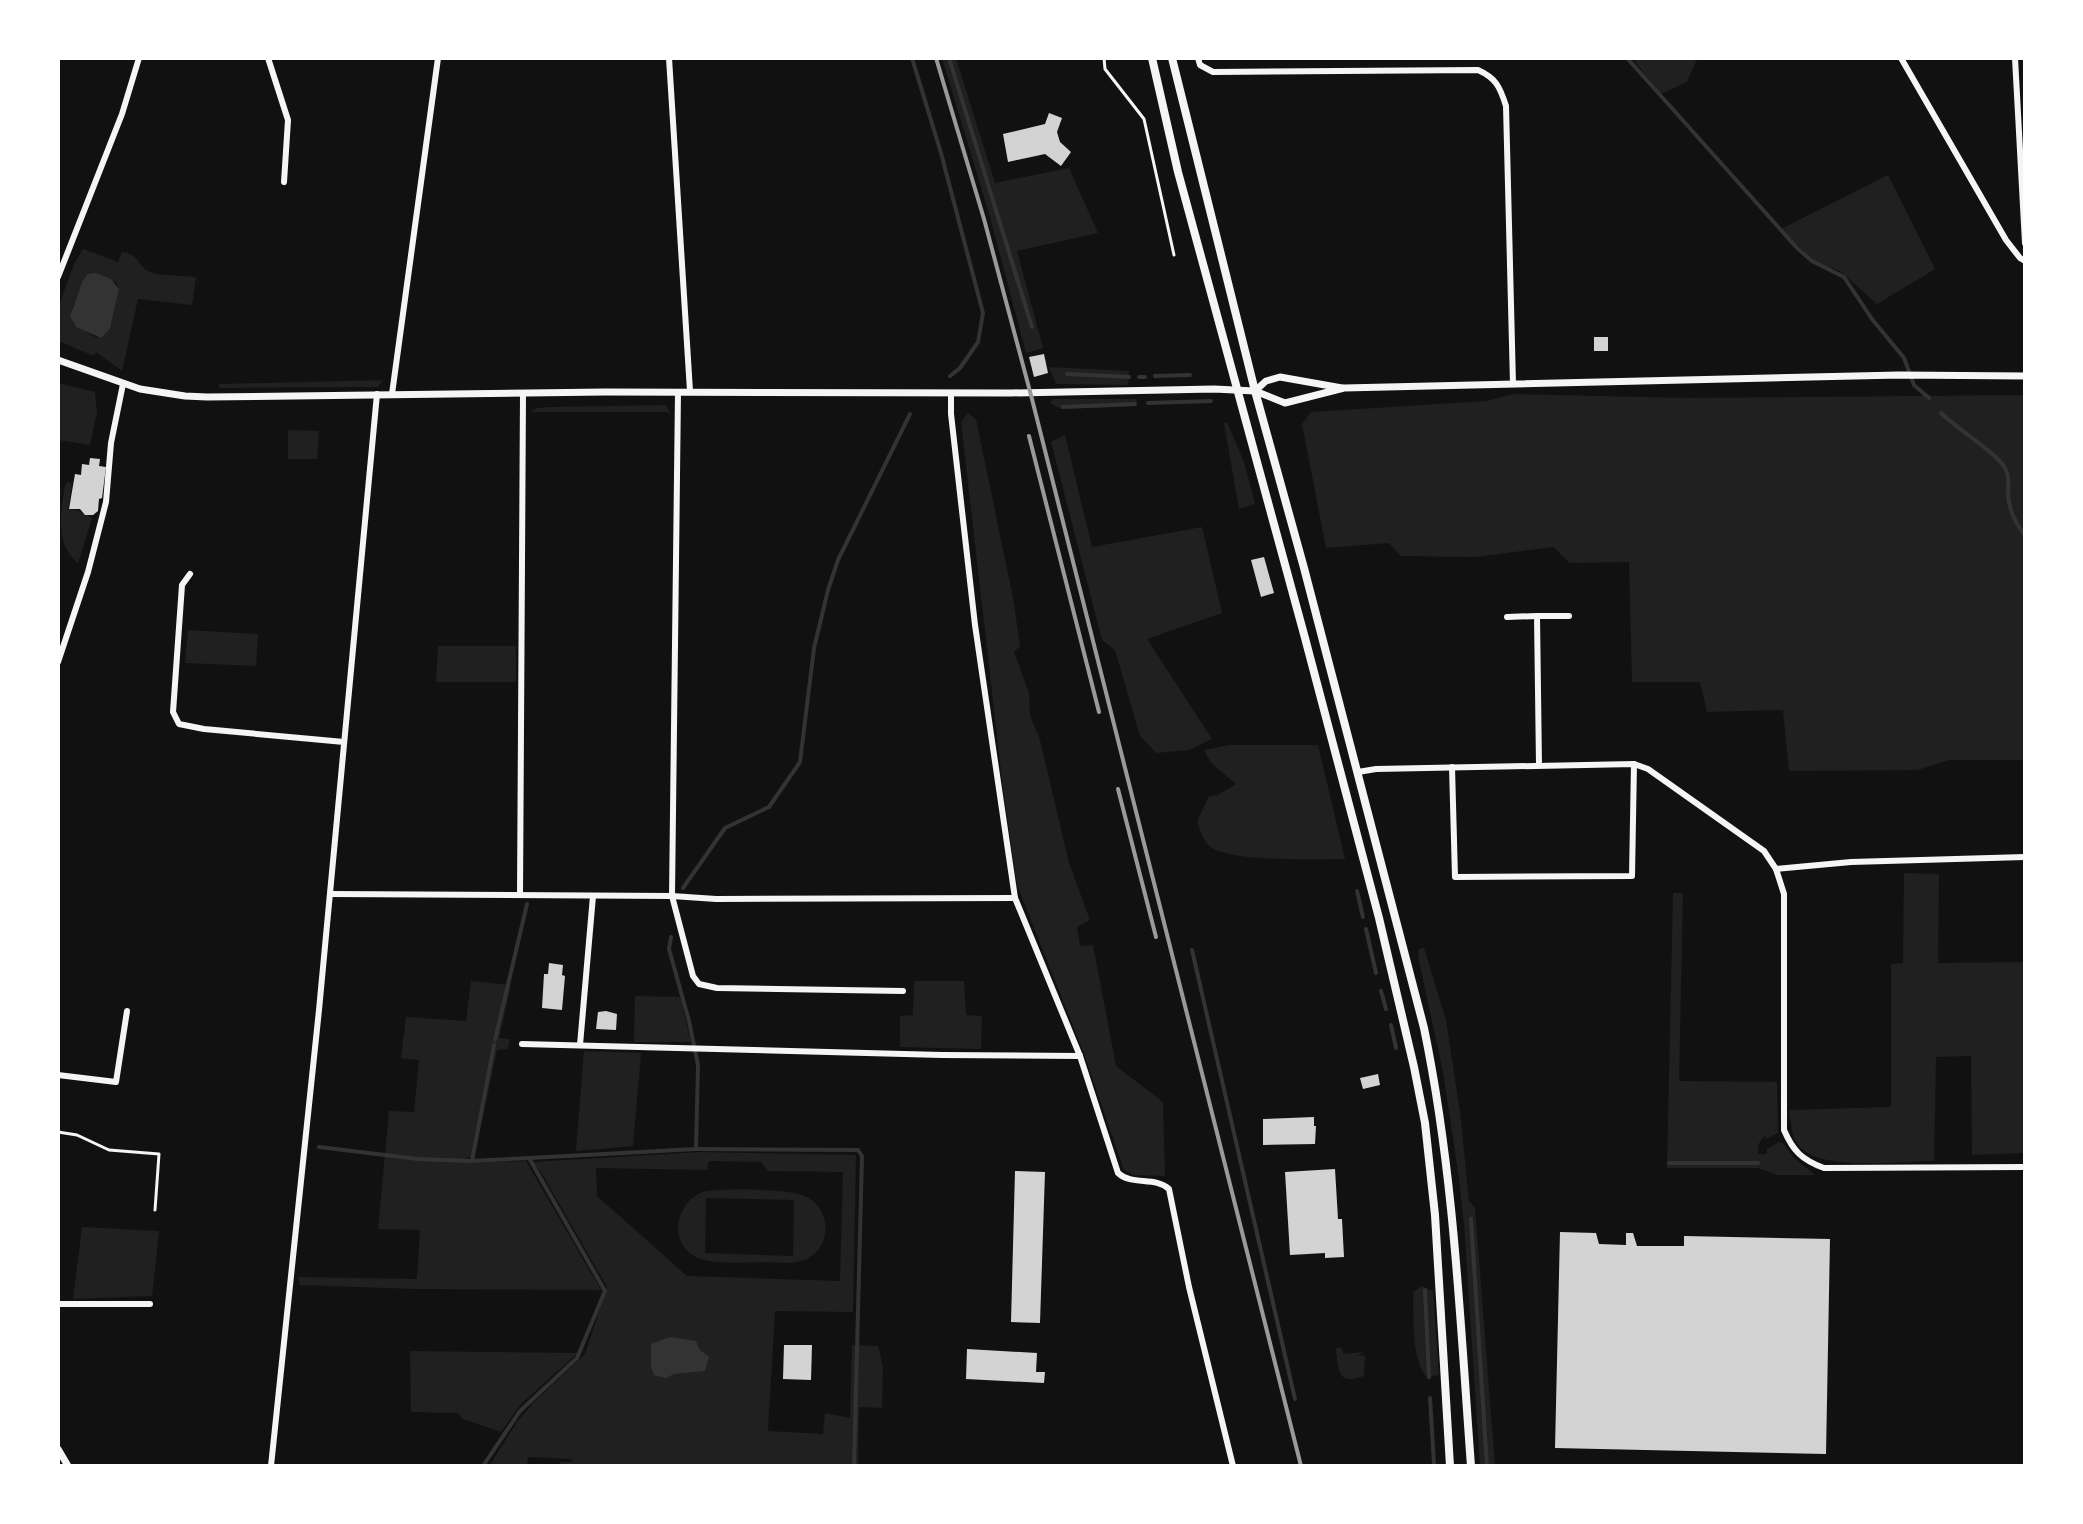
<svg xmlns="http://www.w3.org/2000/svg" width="2083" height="1524" font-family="'PT Sans Narrow',sans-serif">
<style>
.green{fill:#202020;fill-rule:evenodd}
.water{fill:#333}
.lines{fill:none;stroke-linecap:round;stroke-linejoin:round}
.stream{stroke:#333;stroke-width:4}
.building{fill:#d3d3d3}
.service{stroke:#f5f5f5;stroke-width:3}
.minor{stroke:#f5f5f5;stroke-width:6}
.tertiary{stroke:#f5f5f5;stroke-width:7}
.secondary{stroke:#f5f5f5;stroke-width:8}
.rail{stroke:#9a9a9a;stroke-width:4}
</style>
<rect width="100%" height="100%" fill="#111"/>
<g class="green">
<path d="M 942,58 L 956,58 L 995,183 L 1069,168 L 1098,233 L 1017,251 L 1043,348 L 1026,353 L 990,217 Z"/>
<path d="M 1632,58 L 1707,58 L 1697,59 L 1687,82 L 1661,94 Z"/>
<path d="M 1888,175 L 1935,269 L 1877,304 L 1840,271 L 1815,262 L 1781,229 Z"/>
<path d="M 83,249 L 118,262 L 122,252 C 141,255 136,265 148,271 C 161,277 182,275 196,277 L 192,305 L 138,299 L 122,371 L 96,352 L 94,356 L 58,341 L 58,308 L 74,264 ZM 82,282 L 116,282 L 119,289 L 110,330 L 97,338 L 73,324 L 72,308 Z"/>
<path d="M 1049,367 L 1129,371 L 1128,385 L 1056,384 Z"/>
<path d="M 383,380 L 378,387 L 219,388 L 219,384 Z"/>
<path d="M 58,383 L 95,392 L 97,412 L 90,445 L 58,440 Z"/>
<path d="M 1514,394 L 1687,398 L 2025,395 L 2025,760 L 1949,760 L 1918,770 L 1789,771 L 1783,710 L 1707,712 L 1700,682 L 1632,682 L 1629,562 L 1570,563 L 1553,547 L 1476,557 L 1401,556 L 1389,543 L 1326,548 L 1302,424 L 1311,412 L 1486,401 Z"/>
<path d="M 1053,399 L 1136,399 L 1137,401 L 1134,406 L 1061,409 L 1050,403 Z"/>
<path d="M 666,405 L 671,415 L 667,412 L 530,412 L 537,408 L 549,407 Z"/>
<path d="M 968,413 L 976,419 L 1013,598 L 1020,646 L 1014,652 L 1029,693 L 1030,715 L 1040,740 L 1069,863 L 1090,920 L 1077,927 L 1080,946 L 1093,945 L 1116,1066 L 1163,1102 L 1165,1176 L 1134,1175 L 1124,1170 L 1083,1051 L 1017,885 L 1003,788 L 961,422 Z"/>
<path d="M 1227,422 L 1244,462 L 1255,504 L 1239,509 L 1224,423 Z"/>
<path d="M 288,430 L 319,431 L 317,459 L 288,459 Z"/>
<path d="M 1065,435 L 1092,547 L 1202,527 L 1222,613 L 1147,639 L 1212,739 L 1189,750 L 1156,753 L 1140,736 L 1115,650 L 1102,640 L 1051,442 Z"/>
<path d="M 68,482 L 72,483 L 68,509 L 79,511 L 92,518 L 78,563 C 54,544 61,511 65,485 Z"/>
<path d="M 188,630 L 258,634 L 256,666 L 185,663 Z"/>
<path d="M 438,646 L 516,646 L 516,682 L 436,682 Z"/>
<path d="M 1230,745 L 1318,745 L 1345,859 C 1316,859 1227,863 1208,845 C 1203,840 1200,829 1197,822 L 1209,796 L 1218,795 L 1236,784 L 1211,763 L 1204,750 Z"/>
<path d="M 1904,873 L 1939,874 L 1938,963 L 2025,962 L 2025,1153 L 1972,1155 L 1971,1056 L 1936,1057 L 1934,1161 C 1902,1161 1821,1172 1799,1146 C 1791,1136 1791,1122 1789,1110 L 1891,1107 L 1891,964 L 1903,963 Z"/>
<path d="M 1673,893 L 1683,893 L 1679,1081 L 1777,1082 L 1778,1133 L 1766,1139 L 1765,1135 L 1758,1145 L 1758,1154 L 1767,1154 L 1767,1149 L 1779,1142 L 1783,1143 L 1794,1158 L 1815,1175 L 1777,1175 L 1758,1168 L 1667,1168 Z"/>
<path d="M 1421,948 L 1424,948 L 1446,1020 L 1460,1112 L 1469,1201 L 1475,1208 L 1495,1466 L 1480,1466 L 1464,1224 L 1458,1172 L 1443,1072 L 1419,961 L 1418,951 Z"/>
<path d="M 471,981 L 511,985 L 499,1038 L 510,1039 L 508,1049 L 497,1050 L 474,1158 L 468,1157 L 466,1163 L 526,1161 L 601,1290 L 416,1289 L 300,1285 L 298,1277 L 417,1279 L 420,1230 L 378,1229 L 389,1111 L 414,1112 L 419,1060 L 401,1058 L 406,1017 L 466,1021 Z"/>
<path d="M 914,981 L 964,981 L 966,1015 L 982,1016 L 981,1049 L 900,1047 L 900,1016 L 913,1015 Z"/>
<path d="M 635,996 L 680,997 L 691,1042 L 634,1042 Z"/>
<path d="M 584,1051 L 641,1053 L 633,1146 L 576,1151 Z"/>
<path d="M 700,1152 L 856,1155 L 853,1312 L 775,1311 L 768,1431 L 823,1434 L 825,1413 L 850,1418 L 852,1345 L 878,1346 L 883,1367 L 882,1408 L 859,1407 L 858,1466 L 560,1466 L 560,1462 L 571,1462 L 572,1459 L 528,1457 L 527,1466 L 489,1466 L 517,1422 L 534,1402 L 585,1354 L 607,1287 L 541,1172 L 532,1162 ZM 709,1161 L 761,1162 L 768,1171 L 843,1172 L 840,1281 L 687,1276 L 597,1196 L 596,1168 L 707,1170 Z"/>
<path d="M 706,1191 C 727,1189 787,1188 805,1196 C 828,1206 834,1241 811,1256 C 798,1265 784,1263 769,1262 C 751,1262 718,1265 701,1259 C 666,1247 674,1200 706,1191 ZM 706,1198 L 794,1200 L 793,1256 L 705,1253 Z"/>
<path d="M 82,1227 L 159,1231 L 152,1296 L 73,1299 Z"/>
<path d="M 1422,1286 L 1433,1291 L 1439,1375 L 1427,1377 C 1411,1361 1414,1315 1413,1292 Z"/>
<path d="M 1336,1348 L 1342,1348 L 1343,1354 L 1365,1352 L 1358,1355 L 1365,1356 L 1364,1376 C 1337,1386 1338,1370 1336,1348 Z"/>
<path d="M 410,1351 L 578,1353 L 521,1404 L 501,1432 L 463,1419 L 458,1413 L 411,1412 Z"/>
</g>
<g class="water">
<path d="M 96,273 L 111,279 L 119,289 L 110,329 L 101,338 L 76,327 L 70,316 L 82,282 L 88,274 Z"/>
<path d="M 670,1337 L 696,1341 L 700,1350 L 709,1357 L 705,1371 L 674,1374 L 666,1378 L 654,1375 L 651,1367 L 651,1344 Z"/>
</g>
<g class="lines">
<g class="stream">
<path d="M 912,58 L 941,153 L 983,313 L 978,342 L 960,368 L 950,376"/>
<path d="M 949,58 L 1032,327"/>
<path d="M 1627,58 L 1797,248 L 1812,261 L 1844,277 L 1872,319 L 1904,358 L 1914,385 L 1929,398"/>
<path d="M 1067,374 L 1129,377"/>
<path d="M 1155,376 L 1190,375"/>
<path d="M 1139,377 L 1145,377"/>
<path d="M 1148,403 L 1211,401"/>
<path d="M 1063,407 L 1135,404"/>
<path d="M 1941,413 C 1957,429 1999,454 2006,470 C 2010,479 2008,486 2008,495 C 2009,510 2016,524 2025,535"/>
<path d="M 683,888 L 725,828 L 769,807 L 800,762 L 814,648 L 828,590 L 838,560 L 910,414"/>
<path d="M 1357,891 L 1363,917"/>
<path d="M 1366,929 L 1376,973"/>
<path d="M 1192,950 L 1295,1399"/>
<path d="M 1381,991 L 1386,1009"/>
<path d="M 1391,1025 L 1396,1048"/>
<path d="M 495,1040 L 527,904"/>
<path d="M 319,1147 L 418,1159 L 470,1161 L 529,1158"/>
<path d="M 696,1149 L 858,1150 L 862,1156 L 854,1466"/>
<path d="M 472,1161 L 494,1045"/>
<path d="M 1669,1163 L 1758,1163"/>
<path d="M 1471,1219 L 1487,1466"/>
<path d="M 1425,1290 L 1429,1377"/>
<path d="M 1430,1398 L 1434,1464"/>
<path d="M 483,1466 L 520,1411 L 577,1358 L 605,1291 L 529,1158 L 696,1149 L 698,1065 L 689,1021 L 669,949 L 671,937"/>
</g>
</g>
<g class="building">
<path d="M 1049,113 L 1062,118 L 1057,132 L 1060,142 L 1071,152 L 1061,166 L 1045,154 L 1008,162 L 1003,134 L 1045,124 Z"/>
<rect x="1594" y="337" width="14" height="14"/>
<path d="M 1044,354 L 1048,373 L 1034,377 L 1029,357 Z"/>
<path d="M 90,458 L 100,459 L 99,466 L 106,467 L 102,498 L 99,499 L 98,511 L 93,515 L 85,515 L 80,509 L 69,509 L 75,474 L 81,475 L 82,464 L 89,465 Z"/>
<path d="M 1264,557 L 1274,593 L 1261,597 L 1251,560 Z"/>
<path d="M 549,963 L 563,965 L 562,975 L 565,976 L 562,1010 L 542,1008 L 544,974 L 548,974 Z"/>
<path d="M 606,1011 L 617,1014 L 616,1030 L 596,1029 L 598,1012 Z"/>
<path d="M 1378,1074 L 1380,1085 L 1363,1089 L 1360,1078 Z"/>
<path d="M 1314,1117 L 1314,1126 L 1316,1126 L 1315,1144 L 1263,1145 L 1263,1119 Z"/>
<path d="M 1335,1169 L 1338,1219 L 1342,1219 L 1344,1257 L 1325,1258 L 1325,1253 L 1290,1255 L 1285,1172 Z"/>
<path d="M 1015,1171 L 1045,1172 L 1040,1323 L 1011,1322 Z"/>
<path d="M 1560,1232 L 1596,1233 L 1599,1244 L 1626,1245 L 1626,1233 L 1633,1233 L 1637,1246 L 1684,1246 L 1684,1236 L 1830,1239 L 1826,1454 L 1555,1448 Z"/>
<path d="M 784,1345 L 812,1345 L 811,1380 L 783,1379 Z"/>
<path d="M 967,1349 L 1037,1353 L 1036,1372 L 1045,1372 L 1044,1383 L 966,1379 Z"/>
</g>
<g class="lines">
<g class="service">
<path d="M 1104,58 L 1105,69 L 1144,119 L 1174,255"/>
<path d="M 58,1132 L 77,1135 L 109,1150 L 159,1154 L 155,1210"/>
</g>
<g class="minor">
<path d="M 268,58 L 288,120 L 284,182"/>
<path d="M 669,58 L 690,391"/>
<path d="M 1198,58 L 1200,65 L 1213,72 L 1478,70 C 1496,78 1500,87 1506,106 L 1513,384"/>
<path d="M 1901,58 L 2006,240 L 2020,258 L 2025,261"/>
<path d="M 2015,58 L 2025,243"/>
<path d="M 58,277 L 122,114 L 139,58"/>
<path d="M 678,392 L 672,896 L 693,976 L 699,984 L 717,988 L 903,991"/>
<path d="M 951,393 L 951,414 L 975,625 L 1015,898 L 1080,1056 L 1118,1173 C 1132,1186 1155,1176 1169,1189 L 1189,1287 L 1233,1466"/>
<path d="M 392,394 L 438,58"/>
<path d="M 190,574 L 182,585 L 173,712 L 179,724 L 204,729 L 344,742"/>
<path d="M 1507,617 L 1537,616"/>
<path d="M 58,662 L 88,572 L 106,502 L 111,443 L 123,384"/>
<path d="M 1539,765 L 1537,616 L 1569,616"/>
<path d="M 1452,767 L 1455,877 L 1632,876 L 1634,764"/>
<path d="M 1358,772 L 1376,769 L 1634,764 L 1648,769 L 1764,851 L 1776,869 L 1784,894 L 1784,1130 C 1793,1151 1802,1160 1824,1168 L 2025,1167"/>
<path d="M 1776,869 L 1851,862 L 2025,857"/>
<path d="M 330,894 L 672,896 L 716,899 L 1015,898"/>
<path d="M 520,895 L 523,393"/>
<path d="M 522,1044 L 942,1055 L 1080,1056"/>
<path d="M 580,1045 L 593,896"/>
<path d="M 58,1075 L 116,1082 L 127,1011"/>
<path d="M 58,1304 L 150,1304"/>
<path d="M 271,1466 L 319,1010 L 377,394"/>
</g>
<g class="tertiary">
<path d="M 58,360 L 140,389 L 185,396 L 207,397 L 605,392 L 1011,393 L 1214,389 L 1255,391 L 1285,403 L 1344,388 L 1899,375 L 2025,376"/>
<path d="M 1255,391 L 1266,381 L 1280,377 L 1342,388"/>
<path d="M 58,1449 L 68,1466"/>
</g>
<g class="secondary">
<path d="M 1152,58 L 1178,172 L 1305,638 L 1379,918 L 1414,1067 L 1425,1123 L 1435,1215 L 1450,1466"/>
<path d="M 1172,58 L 1255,391 L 1304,568 L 1424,1028 C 1454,1173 1460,1319 1471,1466"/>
</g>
<g class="rail">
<path d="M 936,58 L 984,219 L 1032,399 L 1301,1466"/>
<path d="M 1029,436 L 1099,712"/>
<path d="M 1118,789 L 1156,937"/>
</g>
</g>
<rect width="2083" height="1524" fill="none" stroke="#ffffff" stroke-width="120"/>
</svg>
